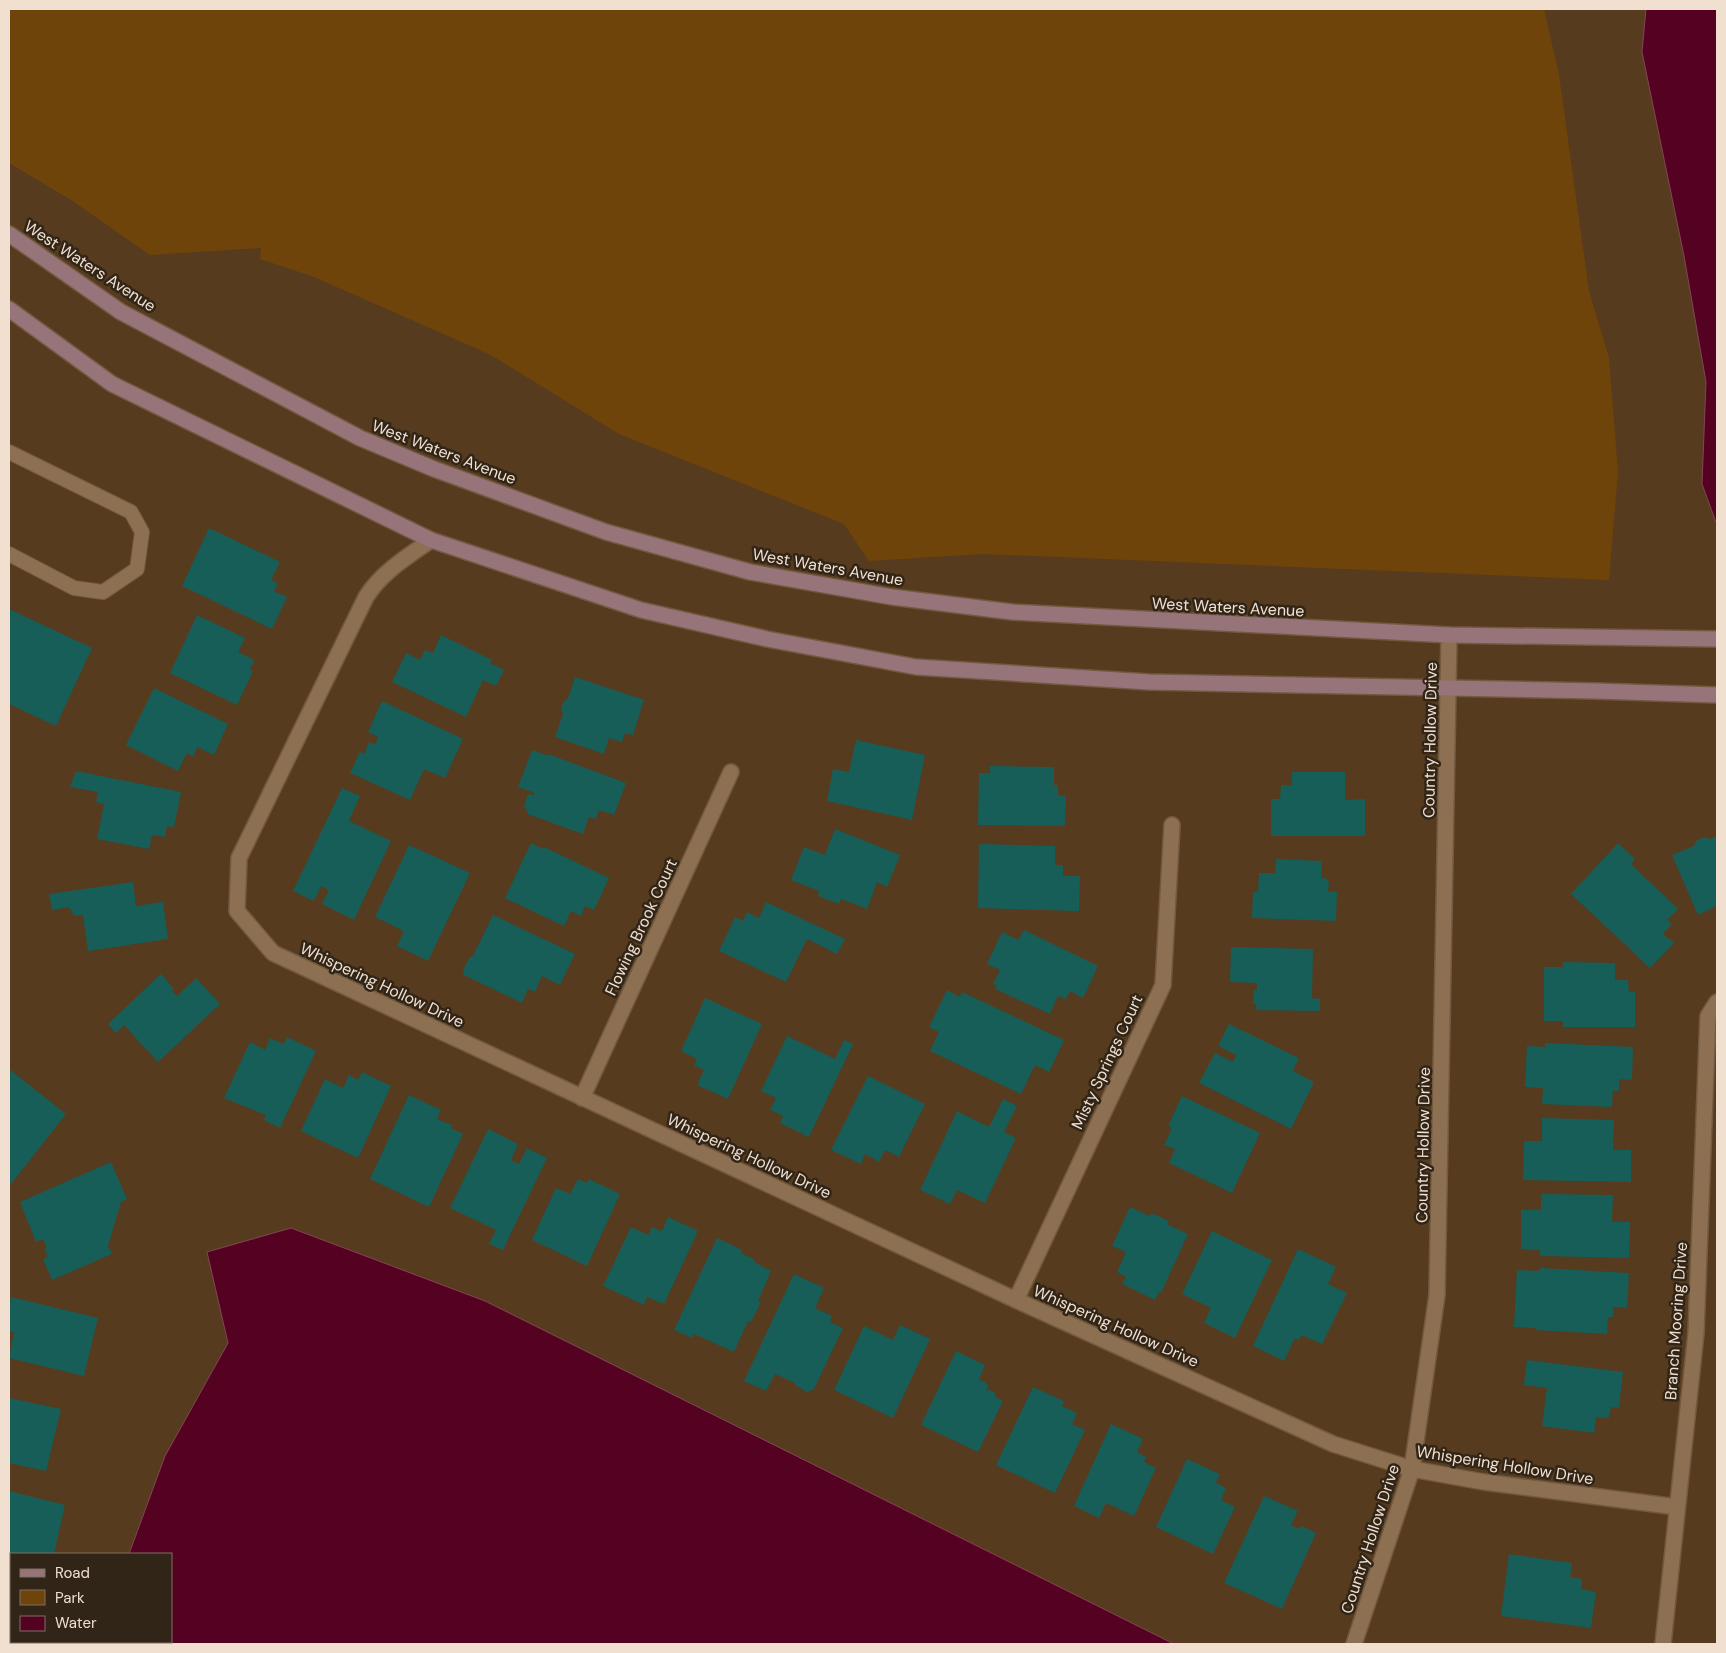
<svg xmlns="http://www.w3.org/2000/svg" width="1726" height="1653" font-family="'DM Sans',sans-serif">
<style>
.green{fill:#6f440a}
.water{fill:#550222;stroke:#844556}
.building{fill:#175e58}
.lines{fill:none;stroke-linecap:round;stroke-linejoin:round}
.lane-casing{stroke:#715a40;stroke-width:16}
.street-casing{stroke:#715a40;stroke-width:18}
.secondary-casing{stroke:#715a40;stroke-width:18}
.lane{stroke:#8d6f51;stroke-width:14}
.street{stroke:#8d6f51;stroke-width:15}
.secondary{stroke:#967479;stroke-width:15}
.labels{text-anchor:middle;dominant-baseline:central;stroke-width:5;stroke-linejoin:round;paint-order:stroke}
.street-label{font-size:16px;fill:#f1e0d0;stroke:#312518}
</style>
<rect width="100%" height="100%" fill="#563b1e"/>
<path class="green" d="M 9,9 L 1544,9 L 1559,75 L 1589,291 L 1609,358 L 1618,472 L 1609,580 L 983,554 L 869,561 L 844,524 L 619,434 L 491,355 L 314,277 L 260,259 L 261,248 L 150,255 L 71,200 L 9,163 Z"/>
<g class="water">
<path d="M 1646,9 L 1717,9 L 1717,525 L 1702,484 L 1706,382 L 1684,256 L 1642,52 Z"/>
<path d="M 291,1228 L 485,1301 L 1174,1644 L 92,1644 L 93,1642 L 171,1642 L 171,1554 L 129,1554 L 165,1456 L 228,1343 L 207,1252 Z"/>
</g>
<g class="building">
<path d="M 209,528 L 280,562 L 271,580 L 278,583 L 274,591 L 287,597 L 272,629 L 182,586 Z"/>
<path d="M 9,609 L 92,648 L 56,726 L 9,704 Z"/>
<path d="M 197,615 L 245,638 L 238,652 L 254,660 L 250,670 L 253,671 L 237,705 L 170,673 Z"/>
<path d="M 441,635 L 492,660 L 490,663 L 504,670 L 496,686 L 483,680 L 466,717 L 392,682 L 406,653 L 420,660 L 425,650 L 433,653 Z"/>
<path d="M 575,677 L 644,700 L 633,735 L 625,733 L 622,742 L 609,738 L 604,754 L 555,737 L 563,714 L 561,709 L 564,701 L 568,699 Z"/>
<path d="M 154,688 L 228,724 L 214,755 L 197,747 L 193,757 L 187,753 L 178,771 L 126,745 Z"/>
<path d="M 382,701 L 463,739 L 445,778 L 424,769 L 410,800 L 350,773 L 360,752 L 364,754 L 369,742 L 375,745 L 378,737 L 368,732 Z"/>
<path d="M 856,740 L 925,755 L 912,820 L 827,801 L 833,769 L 849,772 Z"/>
<path d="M 532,750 L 548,756 L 548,754 L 626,783 L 614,815 L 599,810 L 596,819 L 589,817 L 583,834 L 527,814 L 528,811 L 524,807 L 527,796 L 530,794 L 534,795 L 535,793 L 518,787 Z"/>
<path d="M 990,766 L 1054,767 L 1054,785 L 1058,785 L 1058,795 L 1066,796 L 1065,826 L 978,825 L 979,773 L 990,773 Z"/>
<path d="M 76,771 L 181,792 L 174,827 L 167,826 L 165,837 L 152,835 L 149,849 L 97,839 L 104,804 L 96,802 L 98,792 L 70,787 Z"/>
<path d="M 1292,772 L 1345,772 L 1345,800 L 1365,799 L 1365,836 L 1271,836 L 1271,799 L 1280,799 L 1281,785 L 1292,785 Z"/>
<path d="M 342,788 L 360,796 L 349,821 L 391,841 L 354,920 L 322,904 L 329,890 L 321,886 L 314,901 L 293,891 Z"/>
<path d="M 835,829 L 900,855 L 887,887 L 877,882 L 867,909 L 841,899 L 839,904 L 818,896 L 819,891 L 791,880 L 804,847 L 825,855 Z"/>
<path d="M 1717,836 L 1717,906 L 1698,915 L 1672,855 L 1694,846 L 1696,841 L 1704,837 L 1710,839 Z"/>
<path d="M 531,843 L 543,849 L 544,847 L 609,878 L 594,910 L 585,906 L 581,916 L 571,911 L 564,926 L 505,898 Z"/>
<path d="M 1618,843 L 1635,859 L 1631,864 L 1678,909 L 1667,920 L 1672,924 L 1663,934 L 1674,943 L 1650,968 L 1571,894 Z"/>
<path d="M 979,844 L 1055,846 L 1055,865 L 1063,865 L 1063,876 L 1080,876 L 1079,911 L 978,908 Z"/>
<path d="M 409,845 L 470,873 L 428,961 L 397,946 L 404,931 L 375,917 Z"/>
<path d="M 1276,859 L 1322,861 L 1321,878 L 1325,878 L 1329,882 L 1328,891 L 1337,892 L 1336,921 L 1252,918 L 1253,892 L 1258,892 L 1259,873 L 1275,873 Z"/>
<path d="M 133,882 L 136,906 L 163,902 L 168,939 L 88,951 L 83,915 L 74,916 L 69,907 L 52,910 L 49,894 Z"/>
<path d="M 766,902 L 845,939 L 837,954 L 807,939 L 786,982 L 719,951 L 735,917 L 743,921 L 747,912 L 759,918 Z"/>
<path d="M 493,915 L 575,954 L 560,985 L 542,976 L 535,992 L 528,989 L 522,1003 L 464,975 L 463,970 L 470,957 L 473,956 Z"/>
<path d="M 1024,930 L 1098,966 L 1083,998 L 1070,991 L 1066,999 L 1058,996 L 1050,1014 L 995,989 L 997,986 L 993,984 L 1000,970 L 987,964 L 1002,932 L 1018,940 Z"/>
<path d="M 1231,947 L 1313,949 L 1312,998 L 1320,999 L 1320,1011 L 1256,1010 L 1256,1004 L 1253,1004 L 1254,990 L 1257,990 L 1257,983 L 1230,982 Z"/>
<path d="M 1563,962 L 1615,963 L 1615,980 L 1628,980 L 1629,992 L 1635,992 L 1635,1027 L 1563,1027 L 1563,1021 L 1544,1021 L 1544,967 L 1563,967 Z"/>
<path d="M 161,974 L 174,989 L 172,991 L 177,996 L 196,978 L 220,1004 L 158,1062 L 124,1025 L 116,1033 L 108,1024 Z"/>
<path d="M 947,990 L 960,997 L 962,992 L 1064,1040 L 1049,1072 L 1035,1065 L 1021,1094 L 930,1051 L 939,1032 L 929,1027 Z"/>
<path d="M 705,998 L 762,1024 L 728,1099 L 697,1085 L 704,1070 L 694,1065 L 697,1059 L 681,1051 Z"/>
<path d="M 1229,1024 L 1299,1058 L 1293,1071 L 1314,1082 L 1291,1129 L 1199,1083 L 1215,1053 L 1233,1062 L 1236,1055 L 1218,1046 Z"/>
<path d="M 787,1036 L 835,1059 L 844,1040 L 853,1044 L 809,1137 L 780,1123 L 783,1116 L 770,1110 L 776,1098 L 761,1091 Z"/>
<path d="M 287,1037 L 316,1051 L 280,1128 L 264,1120 L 266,1115 L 224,1098 L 250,1042 L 265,1050 L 270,1038 L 284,1044 Z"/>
<path d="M 1545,1043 L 1633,1047 L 1632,1080 L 1619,1079 L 1619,1091 L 1613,1090 L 1612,1107 L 1542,1104 L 1543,1088 L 1525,1087 L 1527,1046 L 1545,1047 Z"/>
<path d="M 9,1069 L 66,1114 L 11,1184 L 9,1182 Z"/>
<path d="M 362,1072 L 391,1086 L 358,1158 L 301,1131 L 325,1079 L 343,1088 L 349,1075 L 358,1080 Z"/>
<path d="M 868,1076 L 925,1104 L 899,1157 L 885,1150 L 879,1162 L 865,1154 L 861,1164 L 831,1150 Z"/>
<path d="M 409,1095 L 441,1110 L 437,1119 L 452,1125 L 451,1128 L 463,1134 L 429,1207 L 370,1179 Z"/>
<path d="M 1182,1096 L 1260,1133 L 1232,1193 L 1169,1163 L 1175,1149 L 1164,1145 L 1172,1128 L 1168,1126 Z"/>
<path d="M 1003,1099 L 1017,1106 L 1004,1132 L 1016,1138 L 985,1203 L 957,1190 L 950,1204 L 920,1190 L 957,1111 L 989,1127 Z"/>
<path d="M 1542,1118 L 1614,1120 L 1613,1150 L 1631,1150 L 1631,1182 L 1523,1180 L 1524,1141 L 1542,1141 Z"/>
<path d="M 488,1129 L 518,1144 L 511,1160 L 519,1164 L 527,1148 L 547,1158 L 503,1250 L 489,1244 L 496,1230 L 450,1208 Z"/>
<path d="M 111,1162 L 127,1199 L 121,1202 L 108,1246 L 112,1254 L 52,1280 L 43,1259 L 48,1256 L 44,1249 L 47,1248 L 43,1239 L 36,1242 L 20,1202 Z"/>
<path d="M 578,1179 L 587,1183 L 589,1179 L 620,1194 L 587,1266 L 532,1240 L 556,1188 L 570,1194 Z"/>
<path d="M 1541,1194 L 1613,1195 L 1612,1222 L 1630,1222 L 1629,1258 L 1540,1256 L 1540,1250 L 1521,1249 L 1521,1210 L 1541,1210 Z"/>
<path d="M 1130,1207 L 1150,1216 L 1151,1213 L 1169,1221 L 1167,1224 L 1188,1234 L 1161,1293 L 1159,1292 L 1155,1300 L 1122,1284 L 1126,1277 L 1117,1272 L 1126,1252 L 1112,1246 Z"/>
<path d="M 668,1217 L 698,1231 L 664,1304 L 647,1297 L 644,1305 L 603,1286 L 631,1227 L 648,1235 L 652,1227 L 662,1231 Z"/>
<path d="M 1212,1231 L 1272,1260 L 1235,1338 L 1204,1323 L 1211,1308 L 1182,1294 Z"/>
<path d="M 717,1238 L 742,1250 L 741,1253 L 755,1260 L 754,1262 L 771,1271 L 758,1301 L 761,1302 L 751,1322 L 748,1321 L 734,1352 L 694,1334 L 692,1338 L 674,1330 Z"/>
<path d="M 1298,1249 L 1336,1267 L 1328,1284 L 1347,1293 L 1322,1344 L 1302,1335 L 1299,1340 L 1295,1338 L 1284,1361 L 1253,1346 Z"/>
<path d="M 1540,1268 L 1629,1273 L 1627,1308 L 1613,1307 L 1613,1317 L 1608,1317 L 1607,1334 L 1536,1330 L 1536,1328 L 1514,1327 L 1517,1270 L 1539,1271 Z"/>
<path d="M 794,1274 L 824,1288 L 815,1308 L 832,1316 L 830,1322 L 843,1328 L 814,1389 L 807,1392 L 796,1386 L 795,1383 L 775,1374 L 766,1391 L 744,1381 Z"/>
<path d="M 11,1297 L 98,1318 L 84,1376 L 9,1358 L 14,1332 L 9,1331 L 9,1306 Z"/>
<path d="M 900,1325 L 930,1339 L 893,1418 L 834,1390 L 864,1326 L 893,1340 Z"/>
<path d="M 956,1351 L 985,1365 L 979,1379 L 989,1385 L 986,1391 L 990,1390 L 994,1392 L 996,1397 L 1003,1401 L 978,1452 L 921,1425 Z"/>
<path d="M 1527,1360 L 1623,1372 L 1619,1408 L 1611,1407 L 1609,1418 L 1596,1417 L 1594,1433 L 1542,1426 L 1547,1388 L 1524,1385 Z"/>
<path d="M 1033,1387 L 1064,1401 L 1062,1406 L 1077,1413 L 1072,1424 L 1085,1430 L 1055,1493 L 996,1465 Z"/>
<path d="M 9,1398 L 61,1409 L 46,1471 L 9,1463 Z"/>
<path d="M 1111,1424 L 1143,1439 L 1137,1452 L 1146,1457 L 1144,1462 L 1156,1468 L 1134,1516 L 1106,1503 L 1099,1518 L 1074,1506 Z"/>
<path d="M 1187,1459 L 1220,1474 L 1216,1483 L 1226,1488 L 1221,1500 L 1235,1507 L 1213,1554 L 1156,1527 Z"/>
<path d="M 9,1491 L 65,1505 L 54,1554 L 11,1554 L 11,1573 L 9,1573 Z"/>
<path d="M 1264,1496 L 1298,1511 L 1291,1525 L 1299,1529 L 1301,1526 L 1316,1533 L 1282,1609 L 1224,1583 Z"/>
<path d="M 1509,1554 L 1572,1563 L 1570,1577 L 1582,1579 L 1581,1589 L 1596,1592 L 1591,1628 L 1501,1616 Z"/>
<path d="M 9,1638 L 11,1639 L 11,1642 L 23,1644 L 9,1644 Z"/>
</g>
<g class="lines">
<defs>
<path id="lane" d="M 9,452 L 131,512 L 142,532 L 137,569 L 103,592 L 74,588 L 9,554"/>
<g id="street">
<path d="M 431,540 C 407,557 382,572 366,597 L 239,858 L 237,911 L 273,953 L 1016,1300 L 1333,1444 L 1412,1469 L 1484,1482 L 1677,1507"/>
<path d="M 582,1098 L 731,772"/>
<path d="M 1016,1300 L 1163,985 L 1172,825"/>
<path d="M 1354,1644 L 1412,1469 L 1437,1295 L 1449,635"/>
<path d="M 1663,1644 L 1696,1333 L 1708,1016 L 1717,1002"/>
</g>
<g id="secondary">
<path d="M 9,234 L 121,312 L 360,438 L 434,469 L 606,532 L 750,572 L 892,597 L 1012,612 L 1449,635 L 1717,639"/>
<path d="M 9,309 L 112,384 L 431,540 L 641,610 L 767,639 L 916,667 L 1149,682 L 1596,691 L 1717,695"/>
</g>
</defs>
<use href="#lane" class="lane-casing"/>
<use href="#street" class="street-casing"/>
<use href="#secondary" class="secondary-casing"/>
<use href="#lane" class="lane"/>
<use href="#street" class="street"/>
<use href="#secondary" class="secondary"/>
</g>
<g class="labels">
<g class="street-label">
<text transform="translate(90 266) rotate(33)">West Waters Avenue</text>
<text transform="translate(444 452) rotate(21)">West Waters Avenue</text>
<text transform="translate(828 567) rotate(10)">West Waters Avenue</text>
<text transform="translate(1228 607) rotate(3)">West Waters Avenue</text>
<text transform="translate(1430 740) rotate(-89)">Country Hollow Drive</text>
<text transform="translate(641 927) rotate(-65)">Flowing Brook Court</text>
<text transform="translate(382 985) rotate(25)">Whispering Hollow Drive</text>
<text transform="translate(1107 1062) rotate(-65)">Misty Springs Court</text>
<text transform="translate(1423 1145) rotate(-89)">Country Hollow Drive</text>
<text transform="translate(749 1156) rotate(25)">Whispering Hollow Drive</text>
<text transform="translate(1676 1321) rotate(-86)">Branch Mooring Drive</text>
<text transform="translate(1116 1326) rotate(24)">Whispering Hollow Drive</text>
<text transform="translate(1505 1465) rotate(9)">Whispering Hollow Drive</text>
<text transform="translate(1370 1539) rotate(-72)">Country Hollow Drive</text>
</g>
</g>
<rect width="1726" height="1653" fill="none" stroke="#f1e0d0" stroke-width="20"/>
<rect x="10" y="1553" width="162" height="90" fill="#312518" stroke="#7e7062"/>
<rect x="20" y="1569" width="25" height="8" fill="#967479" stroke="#7e7062"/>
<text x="55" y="1578" font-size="15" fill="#f1e0d0">Road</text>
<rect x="20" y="1590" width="25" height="15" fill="#6f440a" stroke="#7e7062"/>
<text x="55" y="1603" font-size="15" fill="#f1e0d0">Park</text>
<rect x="20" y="1616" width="25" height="15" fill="#550222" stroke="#7e7062"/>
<text x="55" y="1628" font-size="15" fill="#f1e0d0">Water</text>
</svg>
